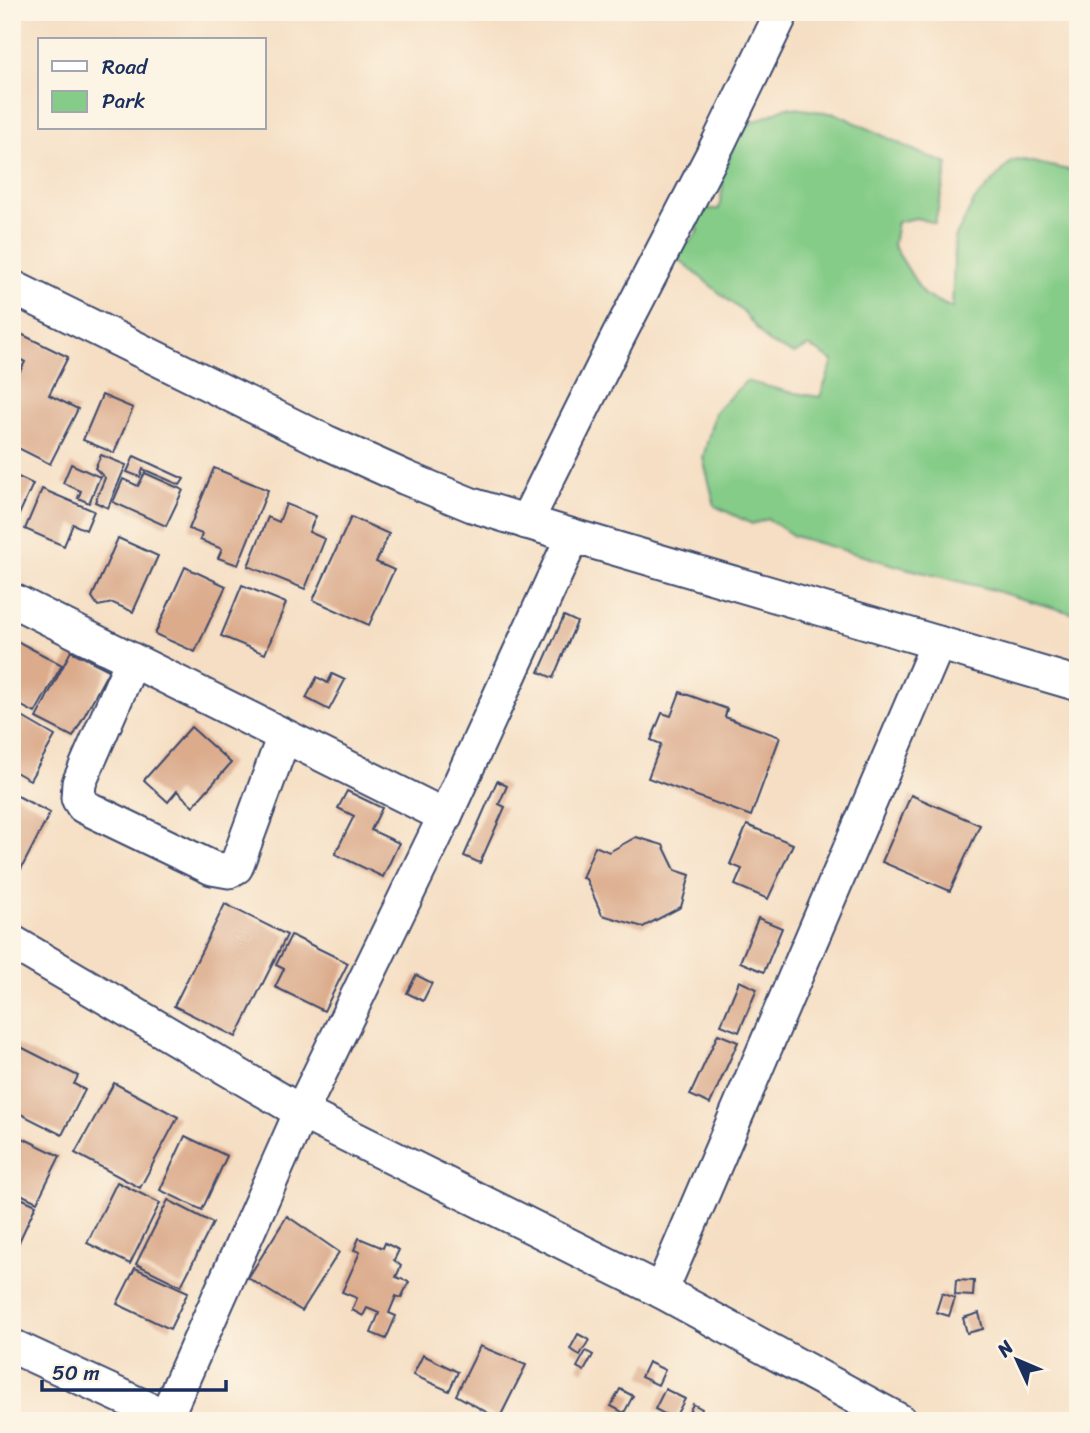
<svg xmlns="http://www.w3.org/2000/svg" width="1090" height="1433" font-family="Sriracha,sans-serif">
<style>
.green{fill:#85cc88;stroke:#507e73;stroke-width:2}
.building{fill:#dbab8c}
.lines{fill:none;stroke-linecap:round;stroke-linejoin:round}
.minor-casing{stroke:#3c496d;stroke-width:37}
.minor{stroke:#fff;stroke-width:33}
</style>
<rect width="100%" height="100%" fill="#fcf5e5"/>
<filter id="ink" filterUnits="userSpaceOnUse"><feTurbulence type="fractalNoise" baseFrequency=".0143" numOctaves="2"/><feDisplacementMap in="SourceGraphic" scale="14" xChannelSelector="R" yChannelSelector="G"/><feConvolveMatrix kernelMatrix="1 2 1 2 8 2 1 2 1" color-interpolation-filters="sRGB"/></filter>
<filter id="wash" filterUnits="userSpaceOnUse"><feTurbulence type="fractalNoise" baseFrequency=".00686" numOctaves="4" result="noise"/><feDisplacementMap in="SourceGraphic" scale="28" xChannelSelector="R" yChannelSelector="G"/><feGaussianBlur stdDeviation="1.57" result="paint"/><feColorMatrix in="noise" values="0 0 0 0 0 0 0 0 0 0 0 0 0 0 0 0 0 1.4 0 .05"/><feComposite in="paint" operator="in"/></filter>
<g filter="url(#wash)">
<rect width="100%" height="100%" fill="#f5dec3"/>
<path class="green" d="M 787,107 L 837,114 L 924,155 L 948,164 L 935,223 L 916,218 L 897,222 L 893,245 L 924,295 L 952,308 L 955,238 L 974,201 L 1012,161 L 1023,160 L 1078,172 L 1078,615 L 982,587 L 905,568 L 794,536 L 768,519 L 752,524 L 715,506 L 703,458 L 715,412 L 746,381 L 789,392 L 820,397 L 833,361 L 809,346 L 794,354 L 769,343 L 743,312 L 666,249 L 673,235 L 689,243 L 699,230 L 687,216 L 697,209 L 719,209 L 723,186 L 717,175 L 719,166 L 728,164 L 735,139 L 751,123 Z"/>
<g id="blocks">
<g class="building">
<path d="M 21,334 L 68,357 L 49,395 L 78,409 L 50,464 L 12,445 L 12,386 L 25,362 L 12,355 L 12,352 Z"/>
<path d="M 102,395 L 133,408 L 114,453 L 83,440 Z"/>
<path d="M 101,455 L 126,465 L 108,508 L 95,502 L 105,478 L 95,468 Z"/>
<path d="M 134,456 L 184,479 L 180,485 L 143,469 L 140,477 L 127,472 Z"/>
<path d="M 71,464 L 100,477 L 89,503 L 78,498 L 81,491 L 63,483 Z"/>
<path d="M 214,468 L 268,490 L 238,565 L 218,558 L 222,549 L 200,540 L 202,534 L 189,529 Z"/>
<path d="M 145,473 L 183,490 L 166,526 L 113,502 L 123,479 L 138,486 Z"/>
<path d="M 12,474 L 33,484 L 12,530 Z"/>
<path d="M 42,489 L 94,511 L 86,530 L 73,524 L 64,546 L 25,529 Z"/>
<path d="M 286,504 L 316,516 L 309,532 L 325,539 L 305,589 L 248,566 L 268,517 L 279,522 Z"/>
<path d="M 351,517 L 389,534 L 376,562 L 394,570 L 369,625 L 313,600 Z"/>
<path d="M 118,538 L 158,556 L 133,612 L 113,603 L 98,606 L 92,597 Z"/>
<path d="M 185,567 L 226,586 L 195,652 L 155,634 Z"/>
<path d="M 242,585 L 286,603 L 265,654 L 221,636 Z"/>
<path d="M 564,616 L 577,622 L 553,678 L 539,672 Z"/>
<path d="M 17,641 L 62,665 L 35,713 L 12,701 L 12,650 Z"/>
<path d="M 71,651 L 109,670 L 73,737 L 36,718 Z"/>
<path d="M 332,674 L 345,680 L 329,710 L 306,698 L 317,677 L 328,683 Z"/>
<path d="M 680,692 L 727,709 L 725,717 L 780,737 L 751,816 L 648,778 L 661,744 L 651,740 L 662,713 L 671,716 Z"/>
<path d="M 12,711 L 55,736 L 30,780 L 12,770 Z"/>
<path d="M 191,727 L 231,763 L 193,806 L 177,791 L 168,802 L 144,780 Z"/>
<path d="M 497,781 L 507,786 L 499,804 L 505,807 L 480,863 L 464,856 Z"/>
<path d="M 347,791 L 382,808 L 371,830 L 399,843 L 383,877 L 335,854 L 354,816 L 338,808 Z"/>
<path d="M 12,793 L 50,813 L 19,873 L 12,870 Z"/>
<path d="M 911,795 L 980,825 L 950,891 L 882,862 Z"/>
<path d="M 747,825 L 793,844 L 768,899 L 735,885 L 742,869 L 730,864 Z"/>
<path d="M 636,837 L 663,845 L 675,870 L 690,875 L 681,907 L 643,927 L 602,915 L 586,879 L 582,878 L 595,846 L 609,852 Z"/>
<path d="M 225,904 L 287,935 L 236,1037 L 174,1006 Z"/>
<path d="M 758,918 L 782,928 L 764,972 L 740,962 Z"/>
<path d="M 291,935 L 348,963 L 324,1011 L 275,987 L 284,969 L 276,965 Z"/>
<path d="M 416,975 L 432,983 L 423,1001 L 407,993 Z"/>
<path d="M 739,981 L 757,989 L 739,1032 L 721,1025 Z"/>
<path d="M 718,1034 L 738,1042 L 710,1104 L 690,1095 Z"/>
<path d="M 15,1044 L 78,1076 L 74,1084 L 85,1090 L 62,1135 L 17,1112 L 12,1121 L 12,1089 L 15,1083 L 12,1082 L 12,1078 L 16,1071 L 12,1069 L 12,1050 Z"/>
<path d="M 114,1083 L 178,1117 L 140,1188 L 75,1153 Z"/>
<path d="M 12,1133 L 60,1156 L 37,1202 L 12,1190 Z"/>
<path d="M 185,1136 L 227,1156 L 202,1210 L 160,1190 Z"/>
<path d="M 117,1182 L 160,1203 L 130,1264 L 87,1243 Z"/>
<path d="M 12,1194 L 36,1205 L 12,1257 Z"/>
<path d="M 168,1200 L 213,1223 L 181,1286 L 136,1264 Z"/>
<path d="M 287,1216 L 339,1252 L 302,1311 L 248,1278 Z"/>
<path d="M 359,1238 L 383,1248 L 385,1243 L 399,1250 L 394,1260 L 401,1266 L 396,1277 L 409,1282 L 401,1298 L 396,1296 L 389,1313 L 396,1316 L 386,1339 L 371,1333 L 379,1313 L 367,1308 L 363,1316 L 352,1310 L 357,1298 L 342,1292 L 360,1252 L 354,1250 Z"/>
<path d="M 135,1268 L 188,1292 L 170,1329 L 117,1304 Z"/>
<path d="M 956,1280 L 974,1281 L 973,1296 L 955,1295 Z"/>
<path d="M 942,1293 L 955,1298 L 949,1316 L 936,1312 Z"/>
<path d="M 979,1313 L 983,1329 L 967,1333 L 963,1318 Z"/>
<path d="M 578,1334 L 589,1340 L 580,1355 L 570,1349 Z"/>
<path d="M 480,1346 L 526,1365 L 499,1419 L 456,1395 Z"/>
<path d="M 586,1351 L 593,1355 L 584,1371 L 577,1367 Z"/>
<path d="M 423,1355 L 458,1372 L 449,1391 L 413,1375 Z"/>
<path d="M 648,1362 L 665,1370 L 658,1385 L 641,1377 Z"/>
<path d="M 620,1389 L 633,1396 L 624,1413 L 611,1406 Z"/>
<path d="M 665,1389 L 685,1399 L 674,1419 L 655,1409 Z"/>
<path d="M 693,1404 L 702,1409 L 697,1421 L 685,1421 Z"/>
</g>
</g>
</g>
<g filter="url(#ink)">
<use href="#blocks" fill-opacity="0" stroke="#3c496d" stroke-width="2"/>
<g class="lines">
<defs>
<g id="minor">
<path d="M 12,287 L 328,443 L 406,478 L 472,505 L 573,536 L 1078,684"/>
<path d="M 526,522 L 618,337 L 718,144 L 782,12"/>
<path d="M 12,600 L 445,816"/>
<path d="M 132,661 L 79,783 L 78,798 L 83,806 L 212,868 L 229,871 L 236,867 L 284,736"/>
<path d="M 12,942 L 301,1112 L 661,1291 L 900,1421"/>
<path d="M 661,1291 L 938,643"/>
<path d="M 12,1346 L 175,1421"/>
<path d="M 164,1421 L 301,1112 L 445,816 L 573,536"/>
</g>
</defs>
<use href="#minor" class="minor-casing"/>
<use href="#minor" class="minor"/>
</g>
</g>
<rect width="1090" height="1433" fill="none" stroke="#fcf5e5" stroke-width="42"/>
<rect x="38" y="38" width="228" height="91" fill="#fcf5e5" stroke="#a2a6af" stroke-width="2"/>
<rect x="52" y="61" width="35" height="10" fill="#ffffff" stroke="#a2a6af" stroke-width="2"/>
<text x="102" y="74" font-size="21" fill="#1b2f5e">Road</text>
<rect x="52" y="91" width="35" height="21" fill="#85cc88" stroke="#a2a6af" stroke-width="2"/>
<text x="102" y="108" font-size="21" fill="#1b2f5e">Park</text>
<g transform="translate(1017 1360) rotate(314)" stroke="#fcf5e5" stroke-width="5" paint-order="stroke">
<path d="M0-5L12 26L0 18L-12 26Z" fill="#1b2f5e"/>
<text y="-10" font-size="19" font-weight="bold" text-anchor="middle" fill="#1b2f5e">N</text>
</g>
<path d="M42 1380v10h184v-10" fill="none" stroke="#1b2f5e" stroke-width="3.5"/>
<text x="52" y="1380" font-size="21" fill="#1b2f5e" stroke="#fcf5e5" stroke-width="5" paint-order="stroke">50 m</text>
</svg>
